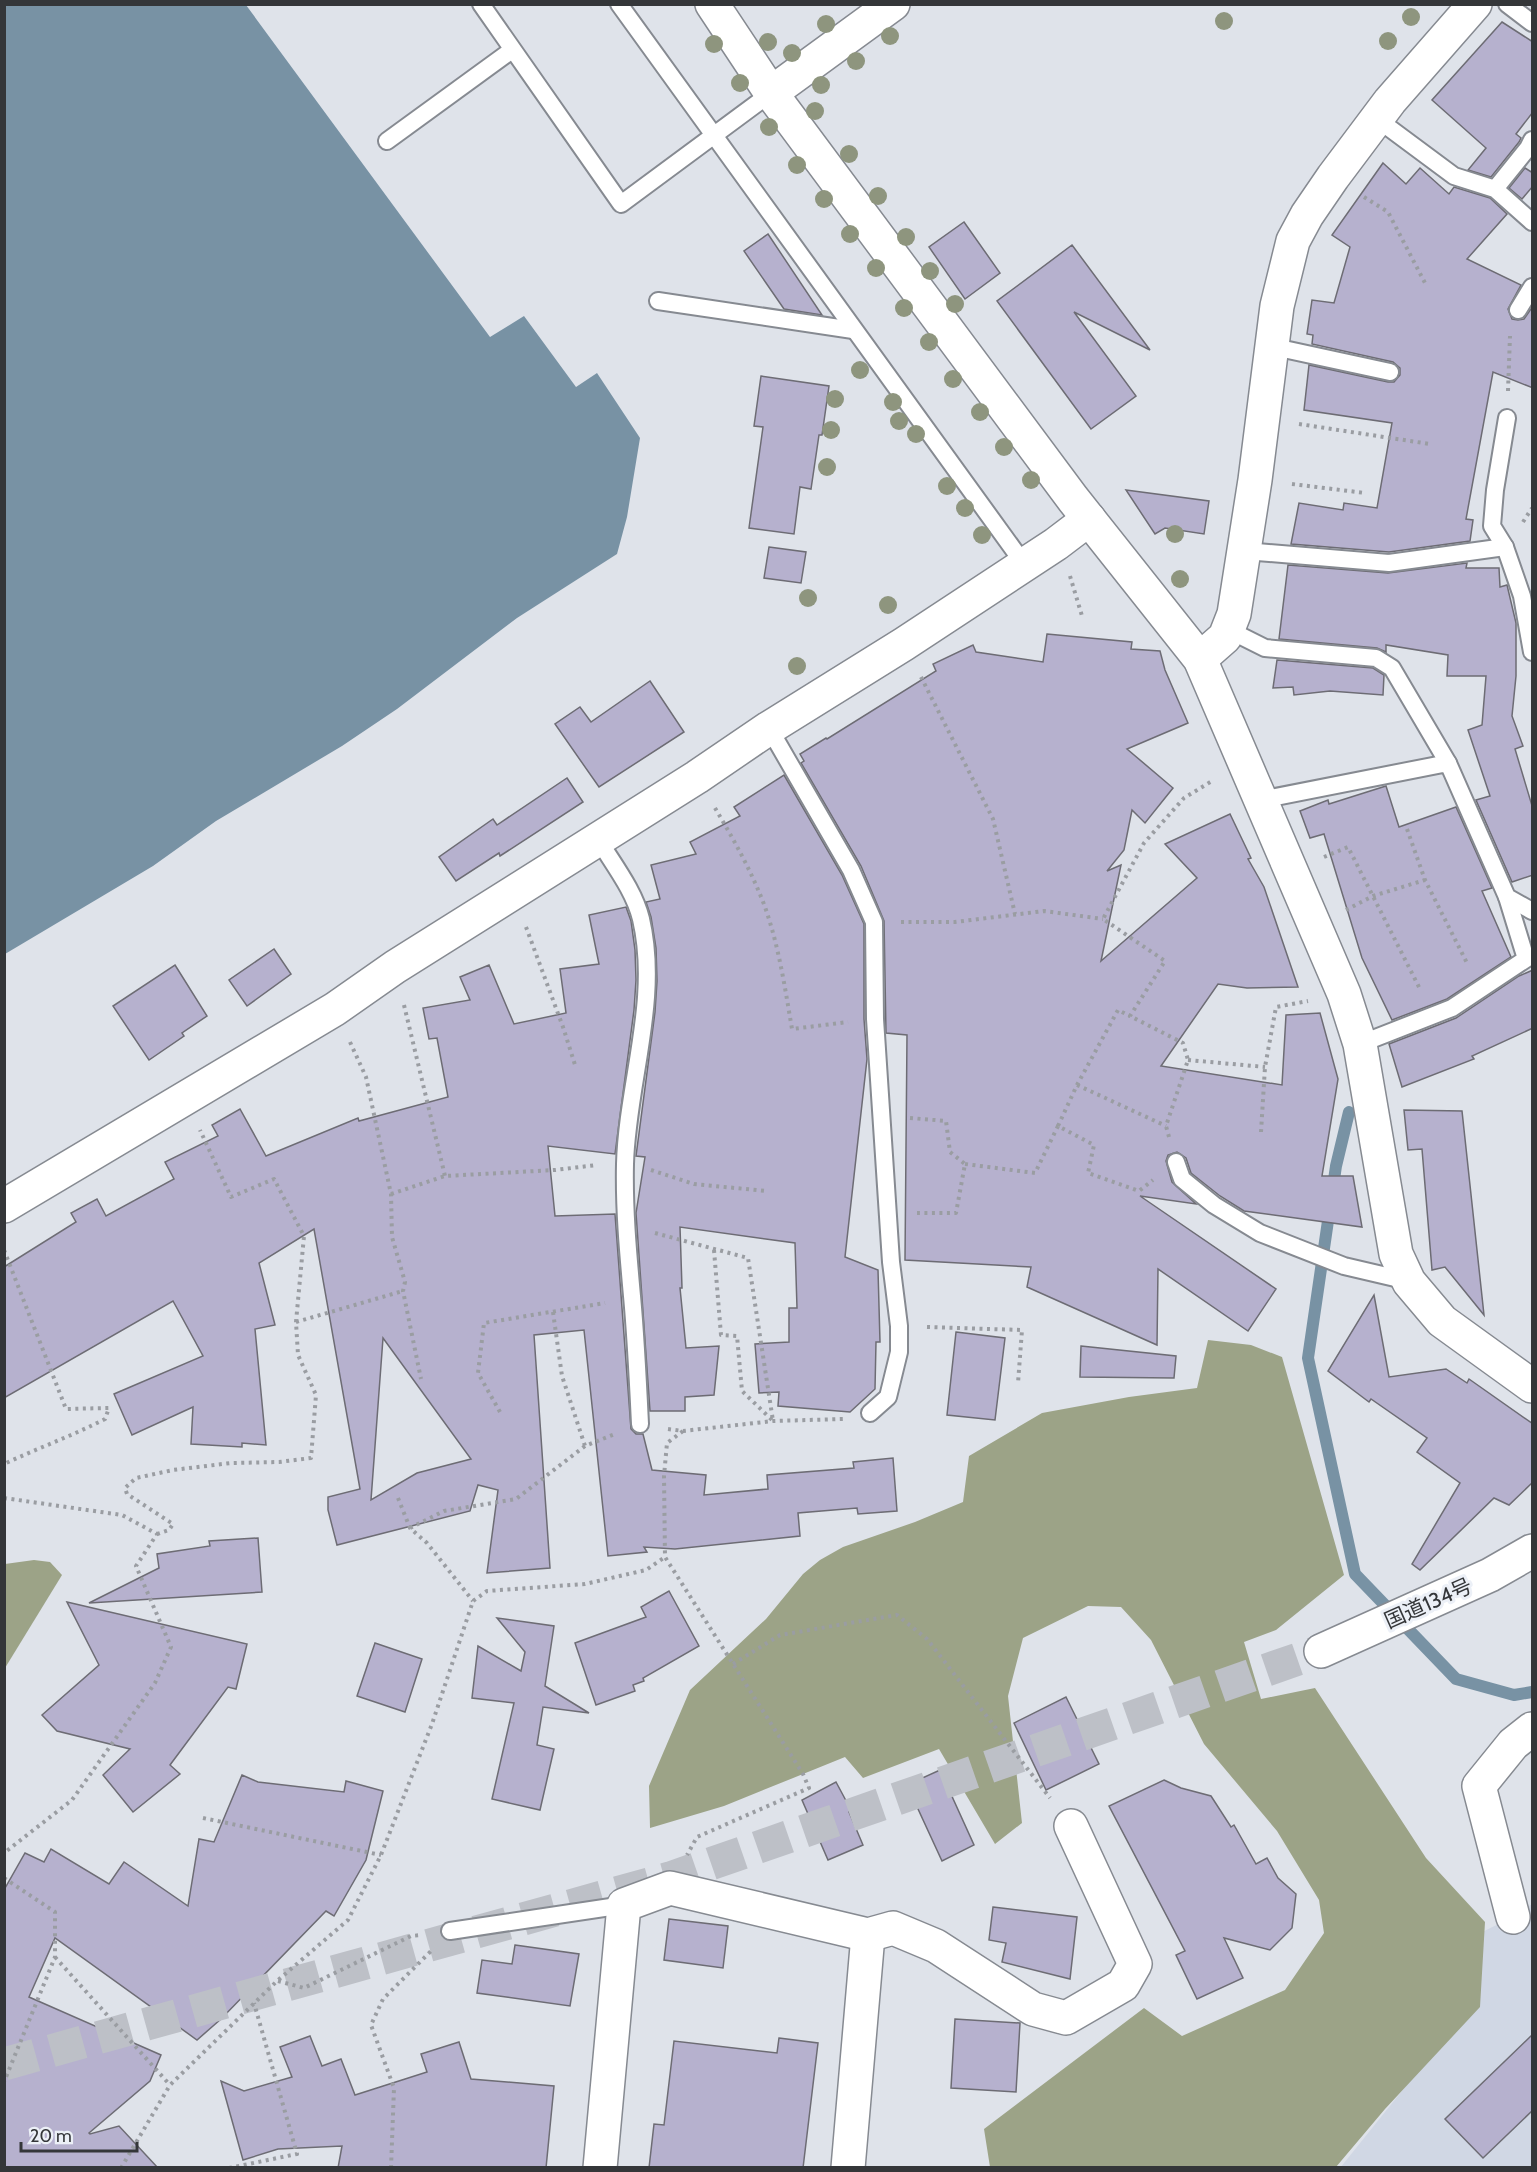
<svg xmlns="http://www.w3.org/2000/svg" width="1537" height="2172" font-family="Cabin,'Noto Sans JP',sans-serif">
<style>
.built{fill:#d0d7e4}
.forest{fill:#9ca387}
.water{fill:#7892a4}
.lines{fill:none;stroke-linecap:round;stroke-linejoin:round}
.stream{stroke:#7892a4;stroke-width:12}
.building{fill:#b6b1ce;stroke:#6d6c74;stroke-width:1.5;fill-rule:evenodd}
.trunk-tunnel{stroke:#bdc0c7;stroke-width:33;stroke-dasharray:33 16;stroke-linecap:butt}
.service-casing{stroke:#868a91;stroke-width:20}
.minor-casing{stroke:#868a91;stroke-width:36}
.tertiary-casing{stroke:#868a91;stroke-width:36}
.trunk-casing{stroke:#868a91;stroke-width:36}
.path{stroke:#9a9da2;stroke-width:4;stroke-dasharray:3 4.5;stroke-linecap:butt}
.service{stroke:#fff;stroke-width:16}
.minor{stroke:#fff;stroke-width:33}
.tertiary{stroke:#fff;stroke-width:33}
.trunk{stroke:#fff;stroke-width:33}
.tree{fill:#8e957e}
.labels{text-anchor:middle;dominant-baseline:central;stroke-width:6;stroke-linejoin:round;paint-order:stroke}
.street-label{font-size:21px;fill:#343639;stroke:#ecf0f7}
</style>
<rect width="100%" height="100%" fill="#dfe3ea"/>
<path class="built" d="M 1532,1904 L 1532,2167 L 1340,2168 L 1463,2015 L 1476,1935 L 1513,1917 Z"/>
<g class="forest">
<path d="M 1208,1340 L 1251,1345 L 1282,1357 L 1344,1575 L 1276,1630 L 1244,1642 L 1261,1699 L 1315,1688 L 1426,1858 L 1485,1922 L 1480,2007 L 1385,2109 L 1336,2167 L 990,2167 L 984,2129 L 1144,2008 L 1182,2036 L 1285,1990 L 1324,1933 L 1319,1900 L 1277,1831 L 1204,1744 L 1151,1640 L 1121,1607 L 1088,1606 L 1023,1638 L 1008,1696 L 1022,1823 L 995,1844 L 939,1749 L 863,1778 L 845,1757 L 724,1806 L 650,1828 L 649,1786 L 690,1690 L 766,1619 L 803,1574 L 820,1560 L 843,1547 L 915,1522 L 963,1502 L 969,1456 L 1042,1413 L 1129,1397 L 1197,1388 Z"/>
<path d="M 34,1560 L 50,1562 L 62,1575 L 5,1668 L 5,1564 Z"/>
</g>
<path class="water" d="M 4,5 L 246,5 L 490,337 L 524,316 L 576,387 L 597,373 L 640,438 L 627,517 L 617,554 L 517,618 L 397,709 L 342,746 L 216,821 L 153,866 L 5,954 Z"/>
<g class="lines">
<path class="stream" d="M 1349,1112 L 1336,1166 L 1308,1358 L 1355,1574 L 1456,1679 L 1514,1695 L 1532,1692"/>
</g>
<g class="building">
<path d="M 1502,22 L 1533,42 L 1533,112 L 1516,134 L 1521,138 L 1519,142 L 1491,177 L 1468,170 L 1486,148 L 1432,100 Z"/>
<path d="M 1383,163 L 1406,184 L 1420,168 L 1449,194 L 1454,187 L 1490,198 L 1507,214 L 1467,259 L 1521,285 L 1508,309 L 1512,319 L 1518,320 L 1524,319 L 1533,306 L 1533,388 L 1493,372 L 1466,519 L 1473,520 L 1470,541 L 1389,552 L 1291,544 L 1299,503 L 1343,510 L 1344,503 L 1377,508 L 1392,423 L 1304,410 L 1309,365 L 1388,382 L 1394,382 L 1400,375 L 1400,368 L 1393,362 L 1312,344 L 1313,335 L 1307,334 L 1312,300 L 1334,303 L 1350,247 L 1332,235 Z"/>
<path d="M 1525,168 L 1533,173 L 1533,186 L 1522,199 L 1509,188 Z"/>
<path d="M 964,222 L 1000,273 L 965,299 L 929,247 Z"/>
<path d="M 768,234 L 822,315 L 784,309 L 744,251 Z"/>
<path d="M 1072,245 L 1150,350 L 1074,312 L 1136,396 L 1091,429 L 997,301 Z"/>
<path d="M 761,376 L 829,386 L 822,435 L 819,435 L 811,489 L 800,487 L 794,534 L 749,528 L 763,427 L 754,426 Z"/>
<path d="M 1126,490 L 1209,501 L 1204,534 L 1165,528 L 1155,534 Z"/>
<path d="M 769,547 L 806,552 L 801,583 L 764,578 Z"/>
<path d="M 1467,563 L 1466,568 L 1499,568 L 1500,587 L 1507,585 L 1516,623 L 1516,676 L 1512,716 L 1523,746 L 1515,749 L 1533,809 L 1533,875 L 1512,882 L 1476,800 L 1490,796 L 1468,730 L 1482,725 L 1486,676 L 1447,676 L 1448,655 L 1386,645 L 1386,652 L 1377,648 L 1279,639 L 1288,565 L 1388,573 Z"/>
<path d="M 1047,634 L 1132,642 L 1131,649 L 1160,651 L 1165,670 L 1188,723 L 1127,749 L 1173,788 L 1145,823 L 1132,810 L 1124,850 L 1107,871 L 1121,865 L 1101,961 L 1197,878 L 1165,844 L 1230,814 L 1251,858 L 1248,859 L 1264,887 L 1298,987 L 1247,988 L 1218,984 L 1161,1066 L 1282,1085 L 1286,1015 L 1320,1013 L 1338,1079 L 1322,1176 L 1353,1176 L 1362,1227 L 1244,1211 L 1220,1196 L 1191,1173 L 1186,1158 L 1177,1152 L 1168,1155 L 1166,1161 L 1172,1182 L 1196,1204 L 1140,1196 L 1276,1289 L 1248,1331 L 1158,1269 L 1157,1345 L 1027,1287 L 1031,1267 L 905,1260 L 907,1035 L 886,1033 L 884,921 L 861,866 L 801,763 L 804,761 L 800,754 L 826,738 L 827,739 L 936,671 L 933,664 L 973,645 L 976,652 L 1043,662 Z"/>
<path d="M 1277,660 L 1373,668 L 1384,675 L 1383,695 L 1330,691 L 1294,695 L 1293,687 L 1273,688 Z"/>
<path d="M 650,681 L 684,732 L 599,787 L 555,724 L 580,707 L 591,722 Z"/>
<path d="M 784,775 L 842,875 L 864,924 L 864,1019 L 867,1059 L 845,1257 L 878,1270 L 880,1342 L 876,1342 L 875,1389 L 850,1412 L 778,1406 L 779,1392 L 759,1393 L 755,1344 L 789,1342 L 789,1308 L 797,1308 L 795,1243 L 680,1227 L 682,1288 L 680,1288 L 686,1348 L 719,1346 L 714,1395 L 685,1397 L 685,1411 L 650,1411 L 636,1213 L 645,1157 L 636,1156 L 655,1012 L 657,981 L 656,948 L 651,917 L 646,902 L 660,899 L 651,865 L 696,854 L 690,842 L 740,816 L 734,807 Z"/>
<path d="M 567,778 L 583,802 L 500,856 L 499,853 L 456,881 L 439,857 L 493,819 L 497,825 Z"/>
<path d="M 1386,786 L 1399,827 L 1456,807 L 1492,888 L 1482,891 L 1511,957 L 1447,999 L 1392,1020 L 1362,958 L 1324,834 L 1310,838 L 1300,811 L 1328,800 L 1329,804 Z"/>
<path d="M 626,907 L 631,921 L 635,950 L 636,980 L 634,1010 L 615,1154 L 548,1146 L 555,1216 L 615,1214 L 631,1429 L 636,1434 L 643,1434 L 652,1470 L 706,1475 L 704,1495 L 768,1489 L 767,1475 L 854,1468 L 853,1462 L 893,1458 L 897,1511 L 858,1514 L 857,1508 L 798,1513 L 800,1536 L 675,1549 L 644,1547 L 647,1552 L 608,1556 L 584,1330 L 534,1335 L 550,1568 L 487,1573 L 498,1490 L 478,1485 L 470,1511 L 337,1545 L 328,1510 L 328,1497 L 360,1489 L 314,1229 L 259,1263 L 275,1325 L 255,1329 L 266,1445 L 242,1443 L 242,1447 L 191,1444 L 193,1407 L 132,1435 L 114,1394 L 203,1356 L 173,1301 L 4,1398 L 4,1267 L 76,1222 L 71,1213 L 97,1199 L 106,1216 L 174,1179 L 165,1162 L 218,1136 L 212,1125 L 240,1109 L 266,1156 L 358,1118 L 359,1121 L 448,1097 L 437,1038 L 429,1039 L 423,1008 L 470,1000 L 460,977 L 489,965 L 514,1024 L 566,1013 L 560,969 L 599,964 L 589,915 ZM 383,1338 L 471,1459 L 417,1473 L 371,1500 Z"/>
<path d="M 274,949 L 291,974 L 247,1006 L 229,980 Z"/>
<path d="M 175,965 L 207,1016 L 182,1033 L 184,1036 L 149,1060 L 113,1006 Z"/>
<path d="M 1533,970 L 1533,1028 L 1472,1056 L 1474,1059 L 1402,1087 L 1389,1044 L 1456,1018 L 1519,976 Z"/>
<path d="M 1404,1110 L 1462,1111 L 1484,1315 L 1445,1267 L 1432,1270 L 1422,1149 L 1408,1150 Z"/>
<path d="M 1374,1295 L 1389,1377 L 1446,1369 L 1467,1383 L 1469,1379 L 1533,1424 L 1533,1482 L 1509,1505 L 1494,1498 L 1420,1570 L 1412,1564 L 1460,1483 L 1417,1452 L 1427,1438 L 1371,1399 L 1369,1402 L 1328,1371 Z"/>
<path d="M 956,1332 L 1005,1338 L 995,1420 L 947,1415 Z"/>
<path d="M 1081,1346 L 1176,1356 L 1174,1378 L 1080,1377 Z"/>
<path d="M 258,1538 L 262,1592 L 89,1603 L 159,1568 L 157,1554 L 210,1546 L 209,1541 Z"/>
<path d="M 669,1591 L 699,1646 L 643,1678 L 644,1681 L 633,1685 L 635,1691 L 596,1705 L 575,1643 L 646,1617 L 641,1607 Z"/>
<path d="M 67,1602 L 247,1644 L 236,1689 L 228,1687 L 170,1765 L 180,1774 L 133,1812 L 103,1775 L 130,1749 L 57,1731 L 42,1715 L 99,1665 Z"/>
<path d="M 497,1618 L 554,1626 L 545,1686 L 589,1713 L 543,1707 L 537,1745 L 554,1749 L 540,1810 L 492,1799 L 514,1703 L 472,1698 L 478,1646 L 521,1671 L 525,1652 Z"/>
<path d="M 375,1643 L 422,1659 L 405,1712 L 357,1696 Z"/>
<path d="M 1066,1697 L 1099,1764 L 1046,1790 L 1014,1723 Z"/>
<path d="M 940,1770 L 974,1845 L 942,1861 L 907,1785 Z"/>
<path d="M 242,1775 L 258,1782 L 344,1792 L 346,1781 L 383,1791 L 366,1860 L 334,1916 L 326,1911 L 221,2019 L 197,2040 L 55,1938 L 29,1997 L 161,2055 L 150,2081 L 89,2133 L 90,2134 L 119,2126 L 158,2168 L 4,2168 L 4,1890 L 25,1853 L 44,1862 L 51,1849 L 109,1884 L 124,1862 L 188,1906 L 199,1839 L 214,1842 Z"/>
<path d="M 1164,1780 L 1181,1788 L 1211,1796 L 1231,1827 L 1234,1825 L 1256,1864 L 1267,1858 L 1278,1878 L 1296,1894 L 1292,1928 L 1270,1950 L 1224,1938 L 1243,1978 L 1197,1999 L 1176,1955 L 1185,1951 L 1109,1806 Z"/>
<path d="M 836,1782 L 851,1810 L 849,1812 L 863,1845 L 828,1860 L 802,1800 Z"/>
<path d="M 993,1907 L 1077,1917 L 1070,1979 L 1002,1962 L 1006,1943 L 989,1940 Z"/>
<path d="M 669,1919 L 728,1926 L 723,1968 L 664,1960 Z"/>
<path d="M 515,1945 L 579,1954 L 570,2006 L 477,1993 L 482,1960 L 512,1964 Z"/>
<path d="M 955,2019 L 1020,2023 L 1016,2092 L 951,2088 Z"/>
<path d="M 1533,2034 L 1533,2110 L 1483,2158 L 1445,2119 Z"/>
<path d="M 310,2036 L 322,2066 L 341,2059 L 355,2095 L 427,2072 L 421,2054 L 459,2042 L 471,2079 L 554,2086 L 546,2168 L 338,2168 L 342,2146 L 278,2149 L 243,2160 L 221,2081 L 244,2091 L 292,2077 L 280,2047 Z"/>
<path d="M 779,2038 L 818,2043 L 803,2168 L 649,2168 L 654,2124 L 664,2125 L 674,2041 L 777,2053 Z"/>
</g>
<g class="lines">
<path class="trunk-tunnel" d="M 4,2064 L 670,1878 L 1321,1651"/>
<defs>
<g id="service">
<path d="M 481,4 L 621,204 L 771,93"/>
<path d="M 619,4 L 1024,564"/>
<path d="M 1507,4 L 1532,23"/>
<path d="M 1388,127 L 1454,176 L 1495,189 L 1532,222"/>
<path d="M 387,141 L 512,50"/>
<path d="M 1495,189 L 1528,148 L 1532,140"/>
<path d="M 658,301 L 853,330"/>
<path d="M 1518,310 L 1532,287"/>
<path d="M 1270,346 L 1390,372"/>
<path d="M 1507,418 L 1495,490 L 1492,526 L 1505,547 L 1522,596 L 1532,652"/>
<path d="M 1245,551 L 1389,563 L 1505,547"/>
<path d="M 1229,630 L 1265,648 L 1376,658 L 1392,668 L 1448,763"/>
<path d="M 769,728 L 851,870 L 874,922 L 875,1019 L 891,1262 L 899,1326 L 899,1352 L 888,1397 L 870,1413"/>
<path d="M 1260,800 L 1448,763 L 1507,897 L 1532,911"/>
<path d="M 598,839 C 613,864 634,890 641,919 C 660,1000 627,1084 625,1164 C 624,1209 628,1252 632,1296 C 636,1339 638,1382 640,1424"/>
<path d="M 1360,1044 L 1452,1008 L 1526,959 L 1507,897"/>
<path d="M 1176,1162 L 1182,1179 L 1214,1205 L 1260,1233 L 1344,1266 L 1408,1281"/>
<path d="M 450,1931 L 624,1905"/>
</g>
<g id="minor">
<path d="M 712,4 L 771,93"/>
<path d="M 1200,659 L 1225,637 L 1234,614 L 1255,480 L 1277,306 L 1293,241 L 1307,215 L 1333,177 L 1390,101 L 1475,4"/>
<path d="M 4,1206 L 335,1009 L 395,967 L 697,777 L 769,728 L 904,644 L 1056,544 L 1089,519"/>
<path d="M 1513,1917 L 1479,1786 L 1513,1744 L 1532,1729"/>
<path d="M 600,2168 L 624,1905 L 670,1888 L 868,1935 L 893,1928 L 936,1946 L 1033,2009 L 1066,2018 L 1123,1985 L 1135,1964 L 1071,1826"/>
<path d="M 848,2168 L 868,1935"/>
</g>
<path id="tertiary" d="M 893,4 L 771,93 L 1073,499 L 1200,659 L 1344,994 L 1360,1044 L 1396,1254 L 1409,1282 L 1442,1321 L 1532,1386"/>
<path id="trunk" d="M 1321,1651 L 1490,1575 L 1532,1551"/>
</defs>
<use href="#service" class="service-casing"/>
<use href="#minor" class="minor-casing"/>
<use href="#tertiary" class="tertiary-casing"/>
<use href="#trunk" class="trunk-casing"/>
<g class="path">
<path d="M 1364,197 L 1388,212 L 1425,283"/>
<path d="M 1508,391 L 1510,336"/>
<path d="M 1299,424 L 1430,444"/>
<path d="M 1292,484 L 1365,493"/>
<path d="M 1523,522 L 1532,508"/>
<path d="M 1070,576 L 1082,616"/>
<path d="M 921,677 L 993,819 L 1015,914"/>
<path d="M 715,808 C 734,840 752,872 765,907 C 779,947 785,988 792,1029 L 848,1022"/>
<path d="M 1407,829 L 1425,880 L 1468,965"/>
<path d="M 1324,857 L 1348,847 L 1421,991"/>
<path d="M 1346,910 L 1373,896 L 1425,880"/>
<path d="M 901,922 L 955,922 L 1044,911 L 1103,919"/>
<path d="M 526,927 L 563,1027 L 576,1068"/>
<path d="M 404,1005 L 445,1176"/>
<path d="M 350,1042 L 366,1077 L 391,1194 L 392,1237 L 405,1282 L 403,1291 L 421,1379"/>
<path d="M 1188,1060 L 1265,1067"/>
<path d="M 1077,1085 L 1166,1126"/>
<path d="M 910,1118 L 946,1121 L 950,1152 L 965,1164 L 956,1213 L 917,1213"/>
<path d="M 1058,1126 L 1077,1085 L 1118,1010 L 1130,1016"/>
<path d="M 1261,1132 L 1265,1067 L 1276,1007 L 1308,1001"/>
<path d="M 1169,1137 L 1166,1126 L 1188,1060 L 1183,1043 L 1130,1016 L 1165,961 L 1103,919 L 1144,843 L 1184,798 L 1212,781"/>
<path d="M 965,1164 L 1035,1173 L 1058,1126 L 1094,1145 L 1088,1173 L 1139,1191 L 1153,1180"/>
<path d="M 651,1170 L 694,1184 L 766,1191"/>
<path d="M 391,1194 L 445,1176 L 555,1170 L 597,1165"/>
<path d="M 655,1233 L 748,1258 L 773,1421"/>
<path d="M 4,1250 L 66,1409 L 109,1408 L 105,1419 C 72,1436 38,1448 4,1464"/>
<path d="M 714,1250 L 721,1335 L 737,1336 L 742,1391 L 772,1420"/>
<path d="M 553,1312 L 562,1376 L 585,1446"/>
<path d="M 296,1322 L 403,1291"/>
<path d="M 927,1327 L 1022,1330 L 1018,1383"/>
<path d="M 500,1412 L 478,1373 L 484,1323 L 605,1303"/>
<path d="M 668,1429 L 683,1431 L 773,1421 L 843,1419"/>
<path d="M 683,1431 L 667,1443 L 664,1476 L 665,1557 L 803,1774 L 809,1788 L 697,1837 L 687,1855"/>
<path d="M 4,1498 L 122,1515 L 157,1534 L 136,1566 L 171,1647 L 155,1683 L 72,1800 L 4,1853"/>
<path d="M 398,1498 L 410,1528 L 427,1543 L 473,1601"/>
<path d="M 410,1528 L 444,1511 L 516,1499 L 585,1446 L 615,1434"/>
<path d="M 157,1534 L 169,1530 L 173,1524 L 127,1494 L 125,1488 L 136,1478 L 173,1470 L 231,1463 L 279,1462 L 311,1458 L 316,1395 L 298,1355 L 296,1322 L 304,1236 L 274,1179 L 231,1197 L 200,1130"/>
<path d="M 733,1664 L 780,1635 L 897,1615 L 927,1639 L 1050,1798"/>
<path d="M 203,1818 L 381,1855"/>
<path d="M 4,1878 L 55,1912 L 55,1957 L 4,2082"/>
<path d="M 55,1957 L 170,2085"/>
<path d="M 278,1981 L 304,1988 L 411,1936 L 422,1935"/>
<path d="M 121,2168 L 170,2085 L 277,1981 L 348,1920 L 381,1855 L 432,1724 L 473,1601 L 487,1591 L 585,1584 L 646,1570 L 665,1557"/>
<path d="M 229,2168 L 297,2154 L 254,2003"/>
<path d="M 391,2168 L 394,2088 L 371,2025 L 383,1999 L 431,1951"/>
</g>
<use href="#service" class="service"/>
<use href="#minor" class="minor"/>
<use href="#tertiary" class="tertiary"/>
<use href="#trunk" class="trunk"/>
</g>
<g class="tree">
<circle cx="1411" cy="17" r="9"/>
<circle cx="1224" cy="21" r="9"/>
<circle cx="826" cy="24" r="9"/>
<circle cx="890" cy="36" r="9"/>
<circle cx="1388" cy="41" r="9"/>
<circle cx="768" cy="42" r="9"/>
<circle cx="714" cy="44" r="9"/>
<circle cx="792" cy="53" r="9"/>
<circle cx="856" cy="61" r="9"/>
<circle cx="740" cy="83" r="9"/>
<circle cx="821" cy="85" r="9"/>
<circle cx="815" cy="111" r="9"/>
<circle cx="769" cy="127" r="9"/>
<circle cx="849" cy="154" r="9"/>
<circle cx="797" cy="165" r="9"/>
<circle cx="878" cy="196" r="9"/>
<circle cx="824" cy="199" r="9"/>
<circle cx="850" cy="234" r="9"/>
<circle cx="906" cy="237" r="9"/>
<circle cx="876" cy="268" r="9"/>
<circle cx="930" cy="271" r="9"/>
<circle cx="955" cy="304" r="9"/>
<circle cx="904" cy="308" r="9"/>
<circle cx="929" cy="342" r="9"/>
<circle cx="860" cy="370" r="9"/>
<circle cx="953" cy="379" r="9"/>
<circle cx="835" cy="399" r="9"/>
<circle cx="893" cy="402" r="9"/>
<circle cx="980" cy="412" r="9"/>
<circle cx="899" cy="421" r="9"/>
<circle cx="831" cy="430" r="9"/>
<circle cx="916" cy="434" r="9"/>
<circle cx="1004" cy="447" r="9"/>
<circle cx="827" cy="467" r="9"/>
<circle cx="1031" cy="480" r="9"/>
<circle cx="947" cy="486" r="9"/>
<circle cx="965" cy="508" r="9"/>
<circle cx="1175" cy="534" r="9"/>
<circle cx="982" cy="535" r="9"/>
<circle cx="1180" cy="579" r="9"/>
<circle cx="808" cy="598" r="9"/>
<circle cx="888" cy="605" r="9"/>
<circle cx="797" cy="666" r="9"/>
</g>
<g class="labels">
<g class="street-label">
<text transform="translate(1428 1603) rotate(-24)">国道134号</text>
</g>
</g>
<rect width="1537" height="2172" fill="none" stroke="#343639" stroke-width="12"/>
<path d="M21 2142v9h116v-9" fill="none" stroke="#343639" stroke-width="3"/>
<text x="30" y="2142" font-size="18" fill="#343639" stroke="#ecf0f7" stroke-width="4.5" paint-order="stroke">20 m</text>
</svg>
